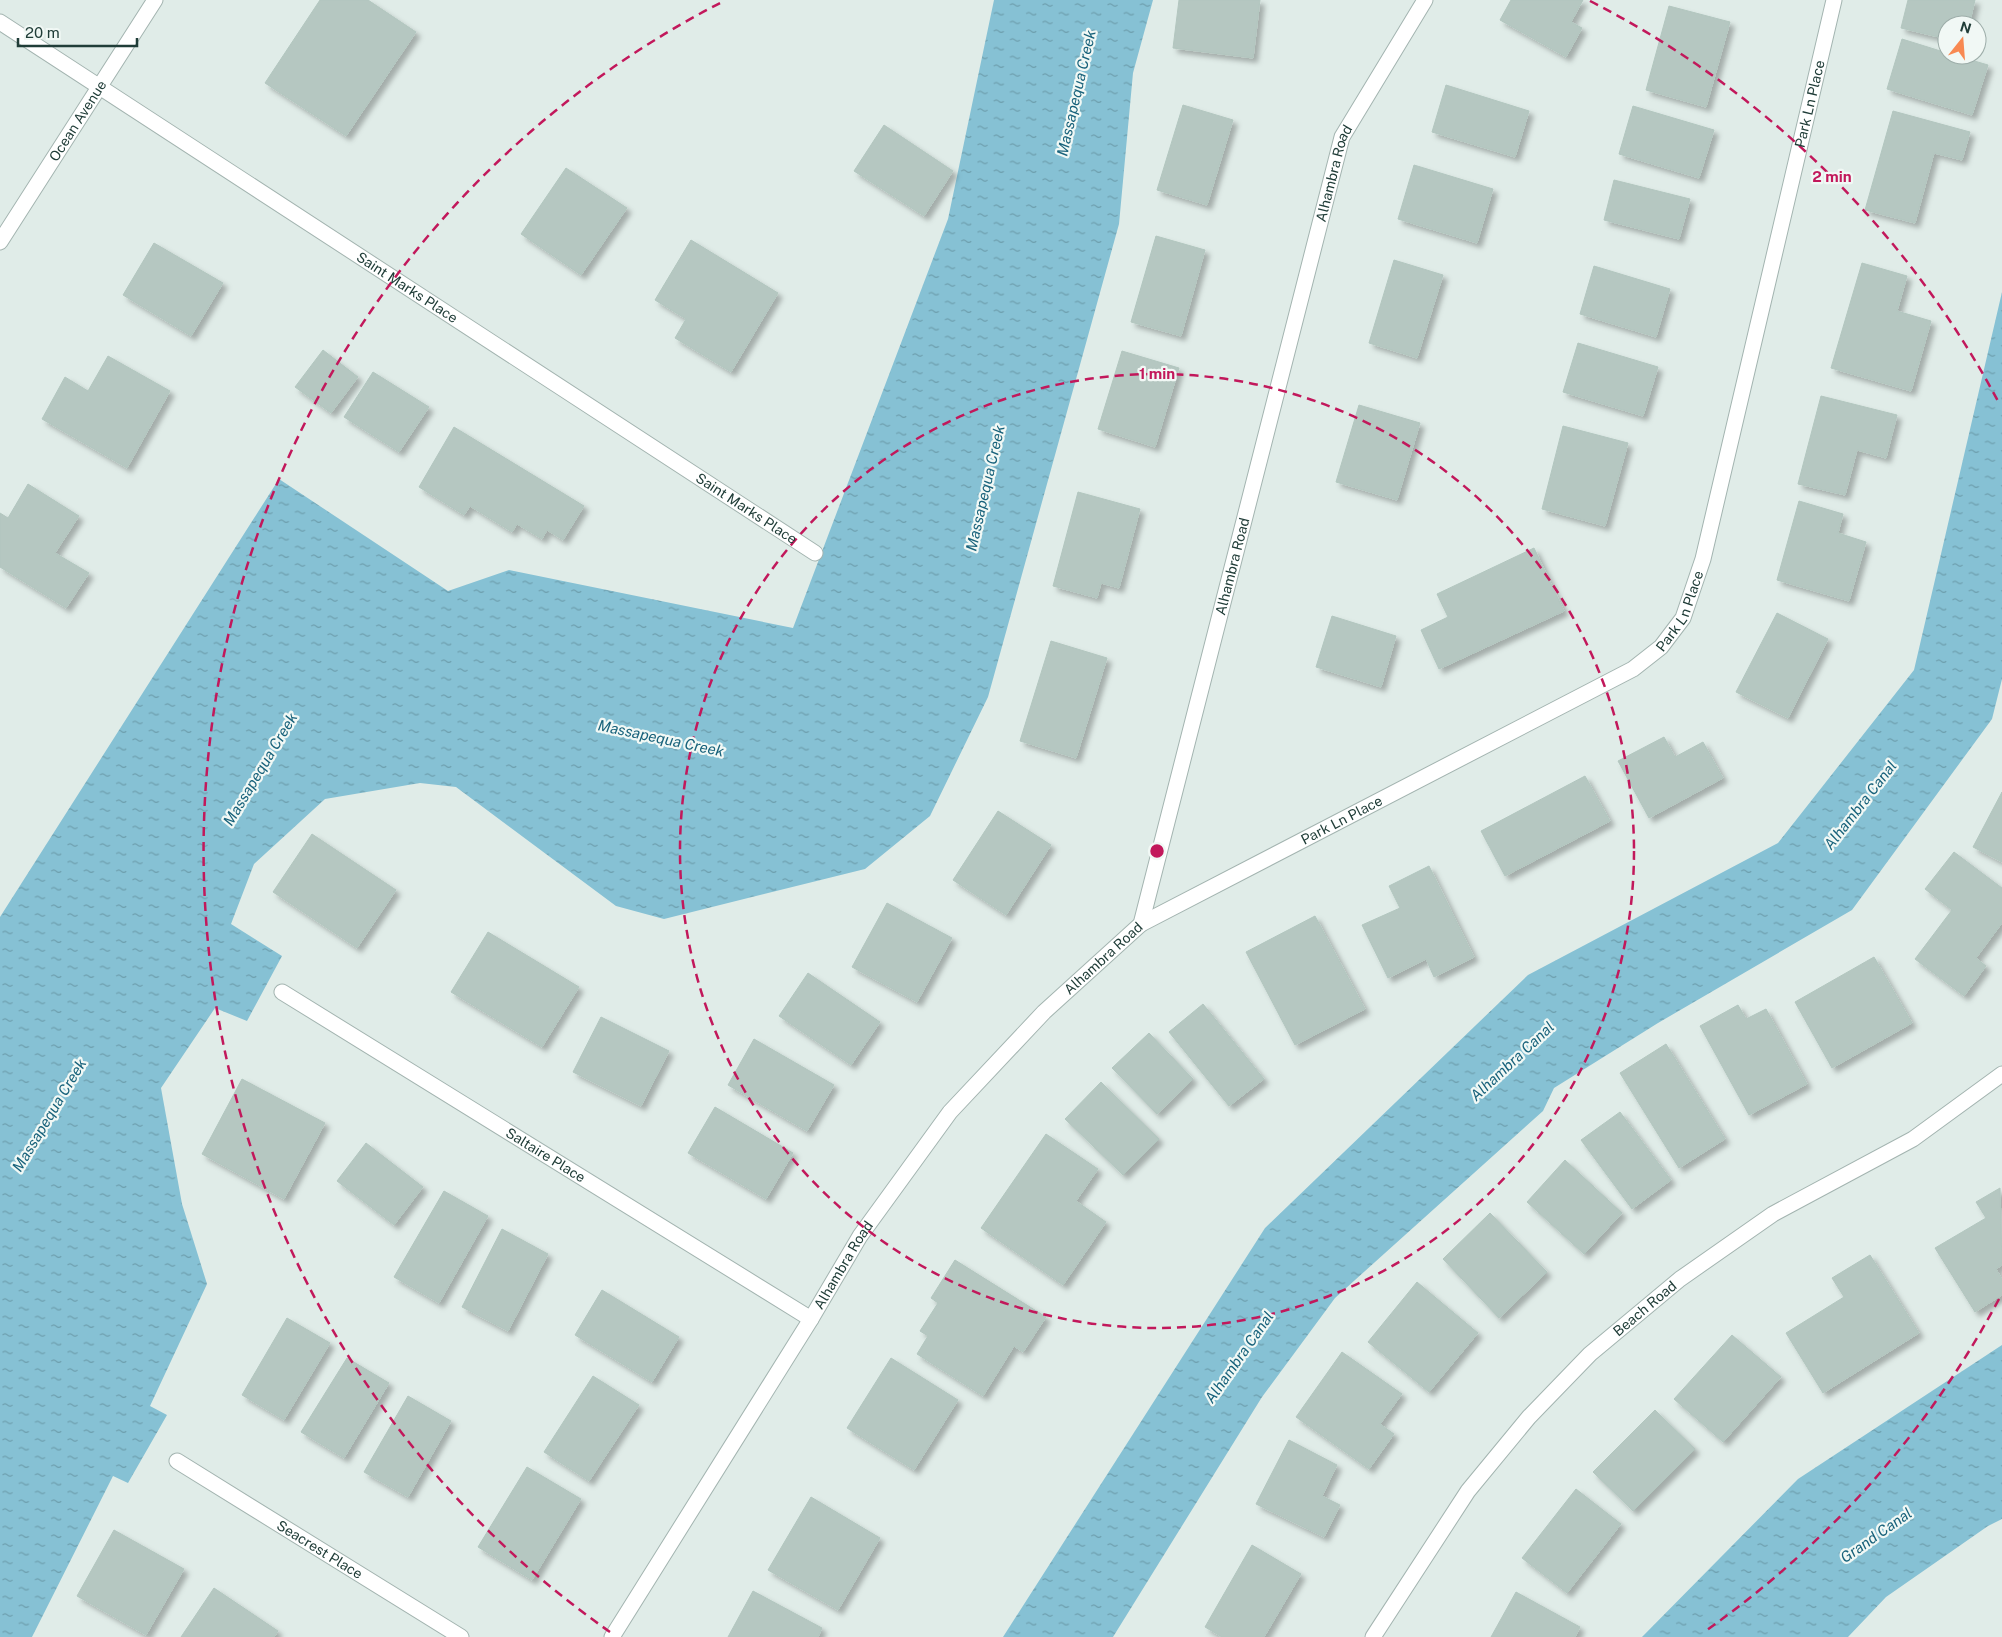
<svg xmlns="http://www.w3.org/2000/svg" width="2002" height="1637" font-family="'Public Sans',sans-serif">
<style>
.water{fill:url(#water-ripples)}
.building{fill:#b5c7c1;stroke:#b2c6bf;filter:url(#shadow)}
.lines{fill:none;stroke-linecap:round;stroke-linejoin:round}
.street-casing{stroke:#a3b4b0;stroke-width:17}
.street{stroke:#fff;stroke-width:15}
.ring{fill:none;stroke:#c2185b;stroke-width:2.5;stroke-dasharray:9 6}
.labels{text-anchor:middle;dominant-baseline:central;stroke-width:4.5;stroke-linejoin:round;paint-order:stroke}
.street-label{font-size:14px;fill:#203d38;stroke:#f1f8f5}
.water-label{font-size:15px;font-style:italic;fill:#18627b;stroke:#f1f8f5}
.centre{fill:#c2185b;stroke:#f1f8f5;stroke-width:2.5}
.ring-label{font-size:15px;text-anchor:middle;font-weight:bold;fill:#c2185b;stroke:#f1f8f5;stroke-width:4.5;stroke-linejoin:round;paint-order:stroke}
</style>
<defs>
<pattern id="water-ripples" width="26" height="14" patternUnits="userSpaceOnUse" patternTransform="scale(1.25)"><rect width="26" height="14" fill="#86c1d4"/><path d="M2 4q2-2 4 0t4 0M15 11q2-2 4 0t4 0" fill="none" stroke="#6d9ead"/></pattern>
<filter id="shadow"><feDropShadow dx="4.5" dy="4.5" stdDeviation="2.5" flood-color="#0004"/></filter>
</defs>
<rect width="100%" height="100%" fill="#e0ece8"/>
<g class="water">
<path d="M 994,0 L 1153,0 L 1133,73 L 1119,224 L 988,697 L 930,816 L 865,869 L 664,919 L 616,906 L 456,787 L 420,783 L 325,799 L 254,864 L 231,924 L 282,956 L 247,1021 L 215,1008 L 161,1088 L 182,1204 L 207,1284 L 150,1406 L 167,1415 L 128,1483 L 113,1476 L 32,1637 L 0,1637 L 0,917 L 279,479 L 448,591 L 509,570 L 793,628 L 948,219 Z"/>
<path d="M 2002,292 L 2002,679 L 1992,719 L 1852,910 L 1658,1023 L 1554,1088 L 1543,1111 L 1335,1298 L 1262,1397 L 1113,1637 L 1003,1637 L 1265,1228 L 1528,975 L 1778,843 L 1914,670 Z"/>
<path d="M 2002,1345 L 2002,1519 L 1988,1526 L 1886,1597 L 1848,1637 L 1642,1637 L 1798,1479 Z"/>
</g>
<g class="building">
<path d="M 320,0 L 368,0 L 416,32 L 346,136 L 265,83 Z"/>
<path d="M 1179,0 L 1260,0 L 1253,58 L 1173,48 Z"/>
<path d="M 1511,0 L 1583,0 L 1571,22 L 1582,28 L 1566,57 L 1500,20 Z"/>
<path d="M 1908,0 L 1975,0 L 1969,25 L 1947,25 L 1947,39 L 1901,28 Z"/>
<path d="M 1669,6 L 1730,22 L 1706,107 L 1646,90 Z"/>
<path d="M 1902,39 L 1947,53 L 1947,55 L 1954,55 L 1988,65 L 1972,115 L 1887,89 Z"/>
<path d="M 1446,85 L 1529,111 L 1515,157 L 1432,132 Z"/>
<path d="M 1183,105 L 1233,120 L 1207,205 L 1157,190 Z"/>
<path d="M 1633,106 L 1714,130 L 1699,178 L 1619,154 Z"/>
<path d="M 1893,111 L 1970,132 L 1962,160 L 1934,153 L 1915,223 L 1865,210 Z"/>
<path d="M 884,125 L 953,171 L 924,216 L 854,171 Z"/>
<path d="M 1414,165 L 1493,189 L 1477,243 L 1398,219 Z"/>
<path d="M 566,168 L 627,208 L 581,275 L 521,234 Z"/>
<path d="M 1614,180 L 1690,199 L 1679,239 L 1604,220 Z"/>
<path d="M 1156,236 L 1205,250 L 1181,336 L 1131,322 Z"/>
<path d="M 691,240 L 778,293 L 731,372 L 675,338 L 686,319 L 655,300 Z"/>
<path d="M 154,243 L 223,283 L 191,336 L 123,295 Z"/>
<path d="M 1394,260 L 1443,275 L 1417,358 L 1369,343 Z"/>
<path d="M 1862,263 L 1907,276 L 1897,311 L 1931,321 L 1911,391 L 1831,368 Z"/>
<path d="M 1594,266 L 1670,289 L 1656,337 L 1580,314 Z"/>
<path d="M 1578,343 L 1658,367 L 1643,416 L 1563,392 Z"/>
<path d="M 323,350 L 358,377 L 331,413 L 295,387 Z"/>
<path d="M 1122,351 L 1179,368 L 1155,447 L 1098,429 Z"/>
<path d="M 108,356 L 170,391 L 127,468 L 42,419 L 65,377 L 88,391 Z"/>
<path d="M 373,372 L 429,407 L 399,452 L 344,417 Z"/>
<path d="M 1821,396 L 1897,415 L 1886,458 L 1857,450 L 1845,495 L 1798,484 Z"/>
<path d="M 1359,405 L 1420,423 L 1397,500 L 1336,482 Z"/>
<path d="M 1563,426 L 1628,443 L 1605,526 L 1542,509 Z"/>
<path d="M 454,427 L 584,506 L 563,540 L 547,530 L 542,539 L 517,524 L 512,532 L 470,506 L 464,515 L 419,487 Z"/>
<path d="M 28,484 L 79,516 L 55,553 L 89,573 L 66,608 L 0,567 L 0,513 L 8,518 Z"/>
<path d="M 1078,492 L 1140,509 L 1119,588 L 1101,583 L 1097,598 L 1053,586 Z"/>
<path d="M 1799,501 L 1843,514 L 1838,533 L 1866,542 L 1849,601 L 1777,580 Z"/>
<path d="M 1534,548 L 1564,611 L 1439,669 L 1421,630 L 1448,617 L 1437,594 Z"/>
<path d="M 1777,613 L 1828,639 L 1788,718 L 1736,692 Z"/>
<path d="M 1332,616 L 1396,636 L 1381,687 L 1316,667 Z"/>
<path d="M 1051,641 L 1107,658 L 1076,758 L 1020,741 Z"/>
<path d="M 1664,737 L 1675,757 L 1703,742 L 1723,778 L 1649,818 L 1618,761 Z"/>
<path d="M 1585,776 L 1610,821 L 1505,876 L 1481,831 Z"/>
<path d="M 2002,792 L 2002,862 L 1973,847 Z"/>
<path d="M 998,811 L 1051,845 L 1006,915 L 953,880 Z"/>
<path d="M 312,834 L 396,890 L 357,948 L 273,892 Z"/>
<path d="M 1954,852 L 2002,888 L 2002,923 L 1976,958 L 1986,966 L 1964,996 L 1915,959 L 1952,910 L 1925,889 Z"/>
<path d="M 1429,866 L 1474,957 L 1434,977 L 1426,959 L 1388,978 L 1362,925 L 1400,908 L 1389,886 Z"/>
<path d="M 887,903 L 952,938 L 917,1002 L 852,967 Z"/>
<path d="M 1315,916 L 1365,1009 L 1295,1045 L 1246,952 Z"/>
<path d="M 488,932 L 579,987 L 542,1047 L 451,992 Z"/>
<path d="M 1874,957 L 1912,1023 L 1832,1068 L 1795,1002 Z"/>
<path d="M 808,973 L 880,1022 L 851,1065 L 779,1016 Z"/>
<path d="M 1203,1004 L 1264,1079 L 1229,1106 L 1169,1032 Z"/>
<path d="M 1738,1005 L 1746,1019 L 1766,1009 L 1807,1084 L 1749,1115 L 1700,1026 Z"/>
<path d="M 601,1017 L 669,1051 L 641,1106 L 573,1072 Z"/>
<path d="M 1149,1033 L 1193,1079 L 1157,1114 L 1112,1068 Z"/>
<path d="M 754,1039 L 834,1085 L 807,1131 L 728,1085 Z"/>
<path d="M 1666,1044 L 1725,1139 L 1679,1168 L 1620,1073 Z"/>
<path d="M 242,1079 L 325,1123 L 284,1199 L 202,1154 Z"/>
<path d="M 1101,1082 L 1159,1139 L 1123,1175 L 1065,1119 Z"/>
<path d="M 715,1107 L 793,1153 L 766,1199 L 688,1153 Z"/>
<path d="M 1620,1112 L 1671,1180 L 1632,1209 L 1581,1140 Z"/>
<path d="M 1046,1134 L 1098,1169 L 1076,1201 L 1106,1222 L 1063,1285 L 981,1228 Z"/>
<path d="M 366,1143 L 423,1187 L 394,1225 L 337,1181 Z"/>
<path d="M 1565,1160 L 1622,1213 L 1584,1254 L 1527,1202 Z"/>
<path d="M 2000,1188 L 2002,1265 L 1996,1269 L 2002,1279 L 2002,1295 L 1975,1312 L 1935,1248 L 1986,1218 L 1976,1202 Z"/>
<path d="M 444,1191 L 488,1216 L 439,1303 L 394,1277 Z"/>
<path d="M 1490,1213 L 1547,1272 L 1499,1318 L 1443,1259 Z"/>
<path d="M 502,1229 L 548,1254 L 508,1331 L 462,1307 Z"/>
<path d="M 1870,1255 L 1919,1333 L 1823,1393 L 1786,1333 L 1844,1297 L 1832,1278 Z"/>
<path d="M 955,1260 L 1046,1317 L 1023,1352 L 1014,1346 L 983,1396 L 917,1354 L 928,1336 L 920,1331 L 938,1303 L 931,1298 Z"/>
<path d="M 1417,1282 L 1478,1333 L 1429,1392 L 1368,1342 Z"/>
<path d="M 602,1290 L 679,1337 L 652,1382 L 575,1335 Z"/>
<path d="M 287,1318 L 330,1343 L 284,1420 L 242,1395 Z"/>
<path d="M 1732,1335 L 1781,1377 L 1723,1442 L 1674,1399 Z"/>
<path d="M 1342,1352 L 1402,1394 L 1380,1424 L 1394,1434 L 1369,1469 L 1296,1417 Z"/>
<path d="M 347,1358 L 389,1383 L 344,1458 L 301,1432 Z"/>
<path d="M 891,1358 L 958,1400 L 914,1470 L 847,1428 Z"/>
<path d="M 593,1376 L 639,1405 L 589,1481 L 544,1452 Z"/>
<path d="M 408,1396 L 451,1421 L 408,1497 L 364,1472 Z"/>
<path d="M 1655,1410 L 1695,1449 L 1633,1511 L 1593,1472 Z"/>
<path d="M 1289,1440 L 1337,1465 L 1322,1496 L 1340,1505 L 1324,1537 L 1256,1504 Z"/>
<path d="M 527,1467 L 581,1499 L 532,1580 L 478,1547 Z"/>
<path d="M 1576,1489 L 1621,1524 L 1567,1593 L 1522,1558 Z"/>
<path d="M 811,1497 L 880,1538 L 838,1610 L 768,1570 Z"/>
<path d="M 114,1530 L 184,1569 L 146,1635 L 77,1596 Z"/>
<path d="M 1252,1545 L 1301,1574 L 1264,1637 L 1222,1637 L 1205,1627 Z"/>
<path d="M 214,1588 L 278,1631 L 274,1637 L 181,1637 Z"/>
<path d="M 753,1591 L 822,1628 L 818,1637 L 728,1637 Z"/>
<path d="M 1516,1592 L 1580,1627 L 1575,1637 L 1491,1637 Z"/>
</g>
<g class="lines">
<defs>
<g id="street">
<path id="s1" d="M 0,22 L 815,553"/>
<path id="s2" d="M 0,242 L 155,0"/>
<path id="s3" d="M 1141,924 L 1633,669 L 1661,647 L 1683,618 L 1703,559 L 1834,0"/>
<path id="s4" d="M 282,992 L 811,1319"/>
<path id="s5" d="M 177,1461 L 461,1637"/>
<path id="s6" d="M 612,1637 L 811,1319 L 860,1236 L 950,1112 L 1044,1012 L 1141,924 L 1342,137 L 1425,0"/>
<path id="s7" d="M 1373,1637 L 1468,1491 L 1529,1417 L 1590,1354 L 1680,1279 L 1773,1214 L 1913,1139 L 2002,1074"/>
</g>
</defs>
<use href="#street" class="street-casing"/>
<use href="#street" class="street"/>
</g>
<g class="ring">
<circle cx="1157" cy="851" r="477"/>
<path d="M1999 1299A954 954 0 0 1 1704 1632M610 1632A954 954 0 0 1 724 1M1590 1A954 954 0 0 1 1999 403"/>
</g>
<g class="labels">
<g class="street-label">
<text stroke="none"><textPath href="#s3" startOffset="1156">Park Ln Place</textPath></text>
<text stroke="none"><textPath href="#s2" startOffset="144">Ocean Avenue</textPath></text>
<text stroke="none"><textPath href="#s6" startOffset="1668">Alhambra Road</textPath></text>
<text stroke="none"><textPath href="#s1" startOffset="486">Saint Marks Place</textPath></text>
<text stroke="none"><textPath href="#s1" startOffset="891">Saint Marks Place</textPath></text>
<text stroke="none"><textPath href="#s6" startOffset="1262">Alhambra Road</textPath></text>
<text stroke="none"><textPath href="#s3" startOffset="631">Park Ln Place</textPath></text>
<text stroke="none"><textPath href="#s3" startOffset="226">Park Ln Place</textPath></text>
<text stroke="none"><textPath href="#s6" startOffset="842">Alhambra Road</textPath></text>
<text stroke="none"><textPath href="#s4" startOffset="310">Saltaire Place</textPath></text>
<text stroke="none"><textPath href="#s6" startOffset="438">Alhambra Road</textPath></text>
<text stroke="none"><textPath href="#s7" startOffset="429">Beach Road</textPath></text>
<text stroke="none"><textPath href="#s5" startOffset="168">Seacrest Place</textPath></text>
</g>
<g class="water-label">
<text transform="translate(1076 93) rotate(-77)">Massapequa Creek</text>
<text transform="translate(985 488) rotate(-77)">Massapequa Creek</text>
<text transform="translate(661 738) rotate(12)">Massapequa Creek</text>
<text transform="translate(260 769) rotate(-59)">Massapequa Creek</text>
<text transform="translate(1860 805) rotate(-52)">Alhambra Canal</text>
<text transform="translate(1512 1061) rotate(-43)">Alhambra Canal</text>
<text transform="translate(49 1115) rotate(-59)">Massapequa Creek</text>
<text transform="translate(1239 1357) rotate(-55)">Alhambra Canal</text>
<text transform="translate(1876 1535) rotate(-35)">Grand Canal</text>
</g>
</g>
<circle cx="1157" cy="851" r="8" class="centre"/>
<g class="ring-label">
<text x="1832" y="182">2 min</text>
<text x="1157" y="379">1 min</text>
</g>
<g transform="translate(1962 40) rotate(17)"><circle r="24" fill="#f1f8f5" stroke="#9dada9"/>
<path d="M0-4L9 19L0 12L-9 19Z" fill="#f88952"/>
<text y="-8" font-size="14" font-weight="bold" text-anchor="middle" fill="#203d38">N</text>
</g>
<path d="M18 38v8h119v-8" fill="none" stroke="#203d38" stroke-width="2.5"/>
<text x="25" y="38" font-size="15" fill="#203d38" stroke="#f1f8f5" stroke-width="4" paint-order="stroke">20 m</text>
</svg>
